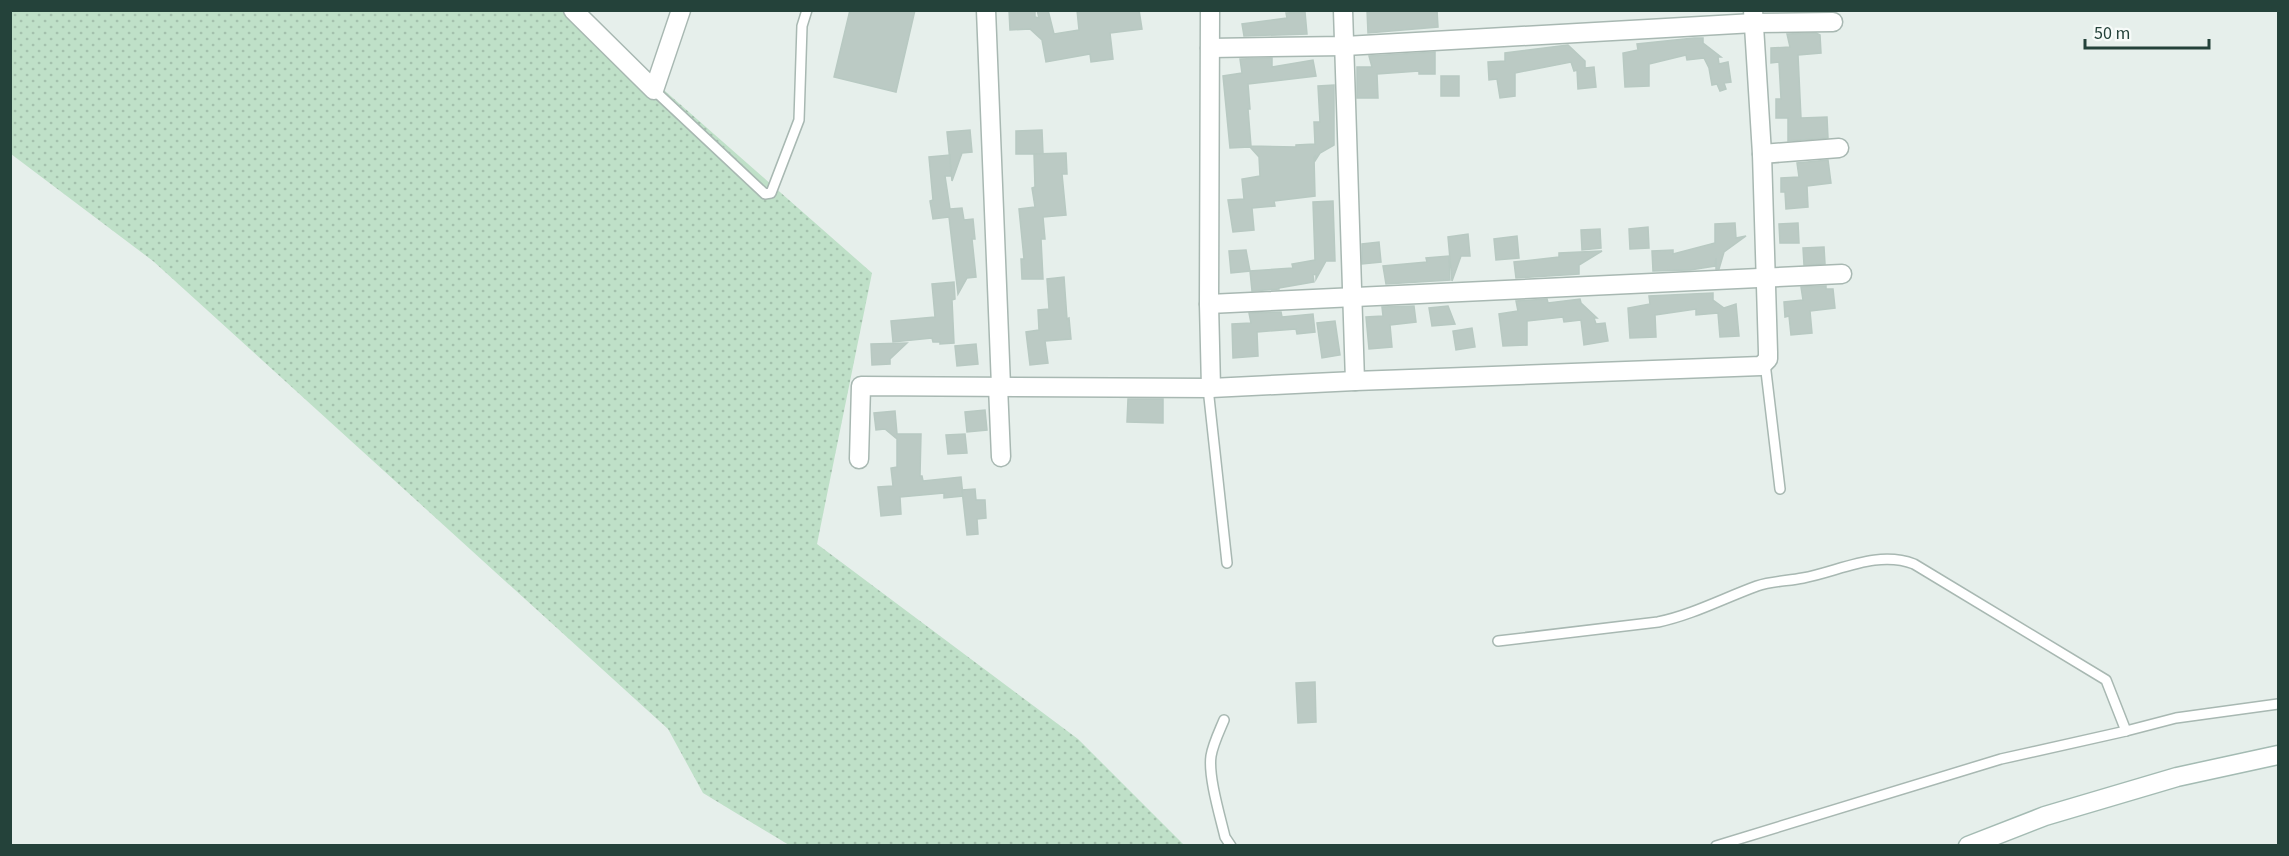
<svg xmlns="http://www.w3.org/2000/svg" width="2289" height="856" font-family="'Source Sans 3',sans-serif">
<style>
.grass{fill:url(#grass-dots)}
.building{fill:#bbcac4;stroke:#b8c9c2;stroke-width:1.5}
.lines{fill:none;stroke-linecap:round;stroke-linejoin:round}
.lane-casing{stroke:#a8b8b2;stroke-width:12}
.street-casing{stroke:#a8b8b2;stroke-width:21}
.secondary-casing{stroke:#a4bbb3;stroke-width:21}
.lane{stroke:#fff;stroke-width:9}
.street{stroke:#fff;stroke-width:18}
.secondary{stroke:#fff;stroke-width:18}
</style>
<defs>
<pattern id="grass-dots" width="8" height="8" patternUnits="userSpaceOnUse" patternTransform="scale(1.5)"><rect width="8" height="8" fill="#bfe0c8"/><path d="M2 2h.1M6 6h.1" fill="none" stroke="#a4c1ad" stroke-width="1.8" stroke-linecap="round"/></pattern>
</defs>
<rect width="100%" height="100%" fill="#e6efeb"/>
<path class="grass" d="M 11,11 L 574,11 L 872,273 L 817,544 L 1078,739 L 1184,845 L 789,845 L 703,793 L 668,729 L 153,261 L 11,154 Z"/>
<g class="building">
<path d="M 850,10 L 915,10 L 896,92 L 834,77 Z"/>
<path d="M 1009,10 L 1035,10 L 1035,17 L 1039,18 L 1037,10 L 1048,10 L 1054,34 L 1079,30 L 1077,10 L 1139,10 L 1142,29 L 1110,33 L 1113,59 L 1091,62 L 1090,54 L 1046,62 L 1042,40 L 1030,29 L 1010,30 Z"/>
<path d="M 1367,10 L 1437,10 L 1438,27 L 1368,33 Z"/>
<path d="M 1305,12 L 1307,34 L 1244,36 L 1242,24 L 1287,18 L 1286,13 Z"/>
<path d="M 1816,33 L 1820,35 L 1821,53 L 1798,55 L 1801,118 L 1827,117 L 1828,138 L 1788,141 L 1788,118 L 1776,118 L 1776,99 L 1781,99 L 1779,62 L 1771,63 L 1771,48 L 1790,47 L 1787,34 Z"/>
<path d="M 1694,38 L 1703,38 L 1703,43 L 1721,57 L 1718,57 L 1719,64 L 1728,62 L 1731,82 L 1724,83 L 1726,89 L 1720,91 L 1717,84 L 1712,85 L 1709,68 L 1704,58 L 1687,60 L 1686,55 L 1649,64 L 1649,86 L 1625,87 L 1623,53 L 1638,50 L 1637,44 Z"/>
<path d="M 1568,45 L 1585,61 L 1585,68 L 1594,67 L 1596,87 L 1578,89 L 1577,70 L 1574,71 L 1571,62 L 1515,73 L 1515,96 L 1500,98 L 1497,79 L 1489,80 L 1488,62 L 1505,61 L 1505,53 Z"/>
<path d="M 1435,52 L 1435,74 L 1419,74 L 1419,71 L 1377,74 L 1378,98 L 1357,98 L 1357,67 L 1372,67 L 1369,56 Z"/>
<path d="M 1272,58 L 1272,67 L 1313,60 L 1316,76 L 1248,84 L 1250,109 L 1248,109 L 1251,146 L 1296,147 L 1296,145 L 1315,144 L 1314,122 L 1320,122 L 1318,86 L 1334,85 L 1334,145 L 1320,153 L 1315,161 L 1315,156 L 1314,157 L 1315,196 L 1274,201 L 1275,206 L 1252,208 L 1254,230 L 1233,232 L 1228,200 L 1244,199 L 1242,179 L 1260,176 L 1259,157 L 1250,147 L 1230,148 L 1223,76 L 1242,73 L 1240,59 Z"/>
<rect x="1441" y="76" width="18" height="20"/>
<path d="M 970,130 L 972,152 L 962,153 L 952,181 L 947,132 Z"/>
<path d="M 1042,130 L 1043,154 L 1016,154 L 1016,131 Z"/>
<path d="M 1066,153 L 1067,174 L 1062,174 L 1066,215 L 1043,217 L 1045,239 L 1041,239 L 1043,279 L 1022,279 L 1021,259 L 1024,259 L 1019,209 L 1035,207 L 1032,188 L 1035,187 L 1034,154 Z"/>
<path d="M 950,155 L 951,176 L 945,176 L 950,209 L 962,208 L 964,220 L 973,219 L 975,239 L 972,239 L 976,277 L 967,278 L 958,294 L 949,217 L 933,219 L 930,201 L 933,200 L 929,157 Z"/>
<path d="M 1828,160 L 1831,183 L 1807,186 L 1808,207 L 1786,209 L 1785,192 L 1781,192 L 1781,178 L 1799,177 L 1797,163 Z"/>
<path d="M 1333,201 L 1335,261 L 1326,261 L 1316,279 L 1316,274 L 1313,275 L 1314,282 L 1279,288 L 1279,289 L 1252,291 L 1250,271 L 1293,268 L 1292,264 L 1315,260 L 1313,202 Z"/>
<path d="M 1735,223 L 1736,238 L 1746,236 L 1724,252 L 1719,269 L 1716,269 L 1716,258 L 1715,266 L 1690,270 L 1653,271 L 1652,251 L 1673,250 L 1673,254 L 1715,243 L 1715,224 Z"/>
<path d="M 1798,223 L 1799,243 L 1780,243 L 1779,224 Z"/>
<path d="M 1648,227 L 1649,248 L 1630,249 L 1629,229 Z"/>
<path d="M 1600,229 L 1601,248 L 1582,250 L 1581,230 Z"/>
<path d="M 1468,234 L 1470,256 L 1461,256 L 1452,281 L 1448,237 Z"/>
<path d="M 1517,236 L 1519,258 L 1496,260 L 1494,239 Z"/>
<path d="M 1379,242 L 1381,262 L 1362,264 L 1362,244 Z"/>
<path d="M 1824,247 L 1825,264 L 1804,265 L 1803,248 Z"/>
<path d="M 1246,250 L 1250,271 L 1231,273 L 1229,251 Z"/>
<path d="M 1602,251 L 1579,265 L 1579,274 L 1516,278 L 1514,262 L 1559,257 L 1559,253 Z"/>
<path d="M 1449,256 L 1450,280 L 1386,284 L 1383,266 L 1427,262 L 1426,258 Z"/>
<path d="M 1064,277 L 1067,319 L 1069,318 L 1071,339 L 1045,341 L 1048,363 L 1030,365 L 1026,332 L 1039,330 L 1038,310 L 1049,309 L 1047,279 Z"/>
<path d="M 954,282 L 955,299 L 952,300 L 954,343 L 940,344 L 940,342 L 933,342 L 932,338 L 893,342 L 891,321 L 935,317 L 932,284 Z"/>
<path d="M 1826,286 L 1826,289 L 1833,289 L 1835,308 L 1810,311 L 1812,333 L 1791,335 L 1789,316 L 1785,317 L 1784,302 L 1803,300 L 1801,287 Z"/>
<path d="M 1713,293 L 1713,300 L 1724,308 L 1736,304 L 1739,336 L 1720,337 L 1718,313 L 1696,315 L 1696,309 L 1655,315 L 1656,337 L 1630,338 L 1628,308 L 1650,304 L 1649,296 Z"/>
<path d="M 1547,299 L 1548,303 L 1580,299 L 1581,303 L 1597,318 L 1594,318 L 1596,324 L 1605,323 L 1608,341 L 1584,345 L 1581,320 L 1564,322 L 1563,317 L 1527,321 L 1527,345 L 1503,346 L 1499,314 L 1518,311 L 1516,301 Z"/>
<path d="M 1414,306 L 1416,322 L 1390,325 L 1392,347 L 1369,349 L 1366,317 L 1383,316 L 1382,307 Z"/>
<path d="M 1448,306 L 1455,324 L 1432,326 L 1429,308 Z"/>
<path d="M 1281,312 L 1282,317 L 1313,314 L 1315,332 L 1297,334 L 1296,329 L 1257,332 L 1258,356 L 1233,358 L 1232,324 L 1251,323 L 1249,313 Z"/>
<path d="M 1335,321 L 1340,355 L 1322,358 L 1317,323 Z"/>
<path d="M 1472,328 L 1475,347 L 1456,350 L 1453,331 Z"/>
<path d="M 907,343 L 890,359 L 890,364 L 872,365 L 871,344 Z"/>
<path d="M 976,344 L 978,364 L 957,366 L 955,346 Z"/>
<path d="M 1128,399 L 1163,399 L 1163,423 L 1127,422 Z"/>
<path d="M 985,410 L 987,430 L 967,432 L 965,412 Z"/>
<path d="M 895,411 L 897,434 L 921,434 L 920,476 L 922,476 L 923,481 L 961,477 L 963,496 L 944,498 L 944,493 L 900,497 L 901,514 L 881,516 L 878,487 L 893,486 L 891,468 L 897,467 L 897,439 L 885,429 L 876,430 L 874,413 Z"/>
<path d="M 965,434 L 967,453 L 948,454 L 946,435 Z"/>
<path d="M 975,489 L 976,500 L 985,500 L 986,518 L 977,519 L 978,534 L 967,535 L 962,490 Z"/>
<path d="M 1315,682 L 1316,722 L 1298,723 L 1296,683 Z"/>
</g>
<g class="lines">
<defs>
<g id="lane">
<path d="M 654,90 L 765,194 L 771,193 L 799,120 L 802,26 L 807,10"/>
<path d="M 1765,363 L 1780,489"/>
<path d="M 1208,388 L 1227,563"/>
<path d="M 1498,641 L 1658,622 C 1692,615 1724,598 1757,586 C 1772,581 1788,581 1803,578 C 1840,571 1877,550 1914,564 L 2106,680 L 2126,731"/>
<path d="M 1224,720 C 1219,732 1213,744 1211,756 C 1208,776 1220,816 1225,837 L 1231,846"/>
<path d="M 1716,846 L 2001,759 L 2126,731 L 2176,718 L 2278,704"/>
</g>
<g id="street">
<path d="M 573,10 L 654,90 L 681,10"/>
<path d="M 986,10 L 1001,386"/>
<path d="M 1210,10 L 1209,304 L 1211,388"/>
<path d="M 1343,10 L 1355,381"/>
<path d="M 1210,48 L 1345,46 L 1754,23 L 1833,22"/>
<path d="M 1762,154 L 1839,148"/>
<path d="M 1209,304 L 1842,274"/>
<path d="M 998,386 L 1001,457"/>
<path d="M 859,459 L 861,386 L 1211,388 L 1355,381 L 1761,366 L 1768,359 L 1768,352 L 1762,154 L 1753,10"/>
</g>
<path id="secondary" d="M 1968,846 L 2045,816 L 2177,777 L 2278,755"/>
</defs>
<use href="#lane" class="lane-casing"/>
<use href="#street" class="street-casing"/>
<use href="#secondary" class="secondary-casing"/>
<use href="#lane" class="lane"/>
<use href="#street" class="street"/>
<use href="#secondary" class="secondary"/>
</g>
<rect width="2289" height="856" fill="none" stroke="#24423a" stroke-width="24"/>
<path d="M2085 39v9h124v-9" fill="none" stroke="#24423a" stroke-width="3"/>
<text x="2094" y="39" font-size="18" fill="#24423a" stroke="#f7fbf9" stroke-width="4.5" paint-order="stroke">50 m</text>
</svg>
